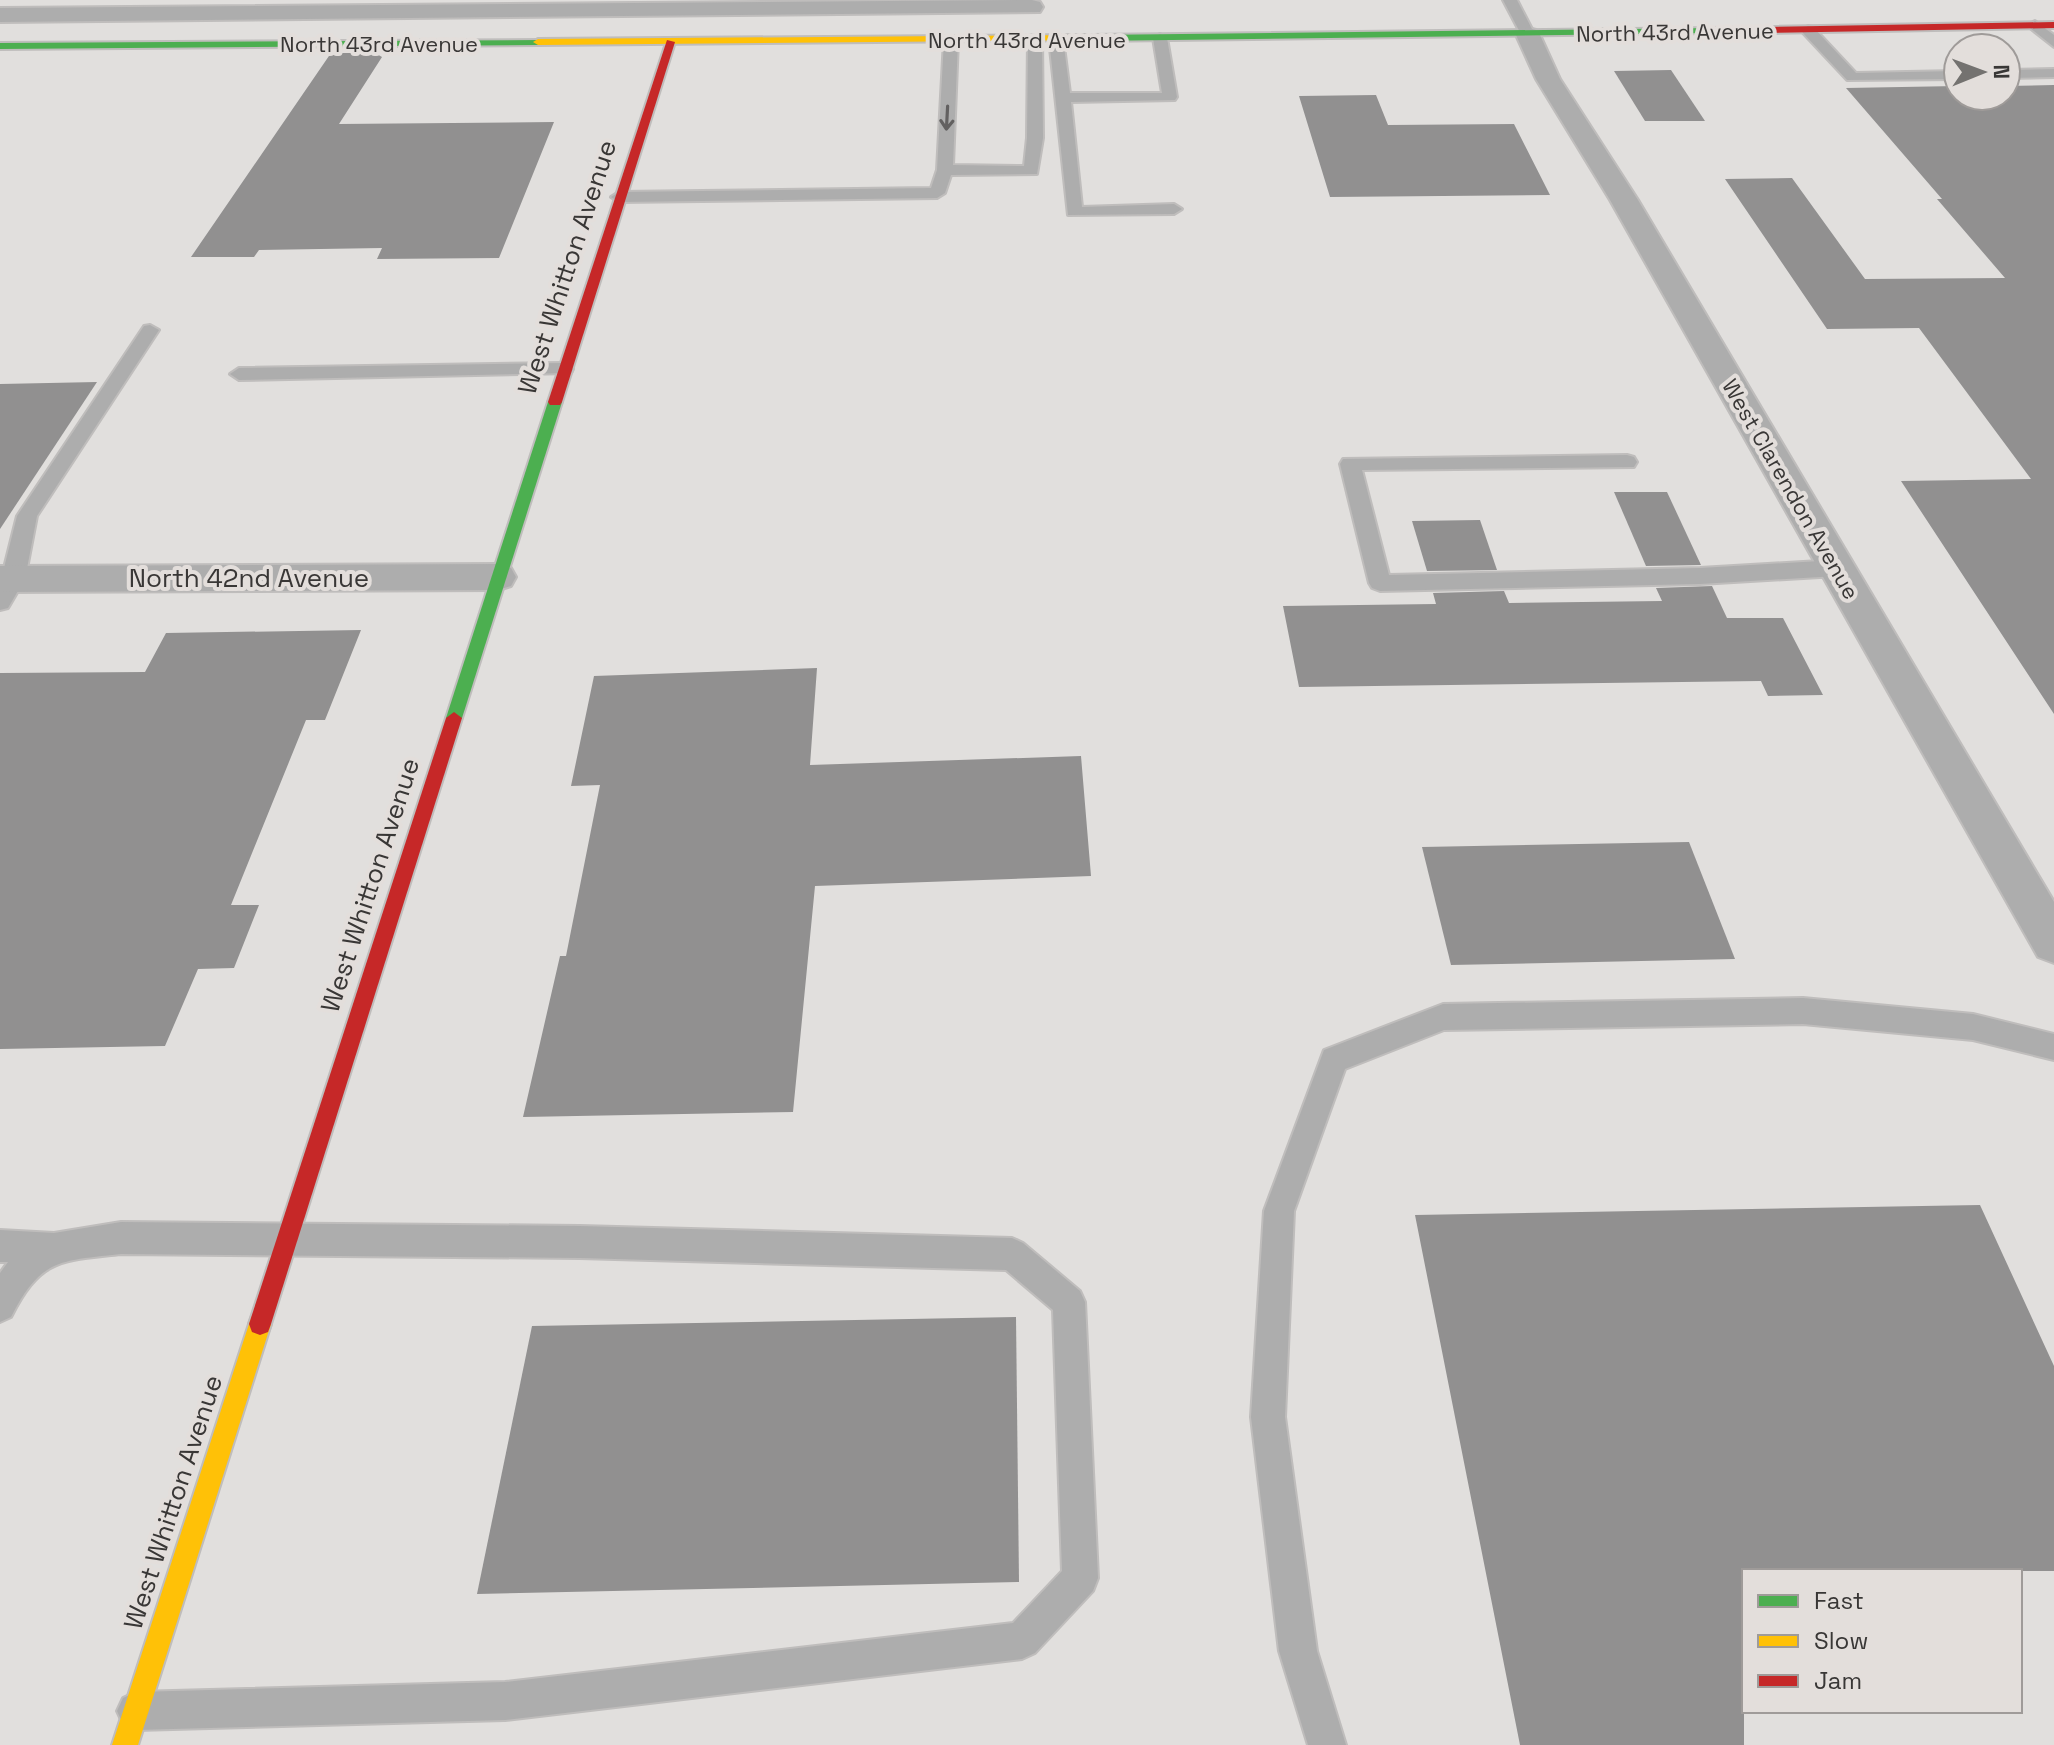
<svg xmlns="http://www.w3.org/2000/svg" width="2054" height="1745" font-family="'Space Grotesk',sans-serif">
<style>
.building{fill:#919090}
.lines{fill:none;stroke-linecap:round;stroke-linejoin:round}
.lane-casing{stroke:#bfbdbc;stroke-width:4}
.street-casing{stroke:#bfbdbc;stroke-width:4}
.fast-casing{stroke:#bfbdbc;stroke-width:4}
.slow-casing{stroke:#bfbdbc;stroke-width:4}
.jam-casing{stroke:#bfbdbc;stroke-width:4}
.lane{fill:#adadad;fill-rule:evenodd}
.street{fill:#adadad;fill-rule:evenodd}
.fast{fill:#4caf50;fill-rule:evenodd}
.slow{fill:#ffc107;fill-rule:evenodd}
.jam{fill:#c62828;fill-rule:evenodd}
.oneway{stroke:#626060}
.labels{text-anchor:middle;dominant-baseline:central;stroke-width:8;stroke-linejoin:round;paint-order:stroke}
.far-street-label{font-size:22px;fill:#393736;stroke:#e3dedb}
.street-label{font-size:26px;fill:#393736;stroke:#e3dedb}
</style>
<rect width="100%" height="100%" fill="#e1dfdd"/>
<g class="building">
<path d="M 331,53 L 375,53 L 382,57 L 339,124 L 554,122 L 499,258 L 377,259 L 382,248 L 259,250 L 254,257 L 191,257 Z"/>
<path d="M 1671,70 L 1705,121 L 1645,121 L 1614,71 Z"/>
<path d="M 2054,85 L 2054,714 L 1901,481 L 2031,479 L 1919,328 L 1827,329 L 1725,179 L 1792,178 L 1865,279 L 2005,278 L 1937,199 L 1942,199 L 1846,88 L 1958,86 L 1958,96 L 2006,96 L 2006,86 Z"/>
<path d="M 1376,95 L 1388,125 L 1514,124 L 1550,195 L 1330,197 L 1299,96 Z"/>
<path d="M 97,382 L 0,529 L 0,384 Z"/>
<path d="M 1614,492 L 1667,492 L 1701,565 L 1646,566 Z"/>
<path d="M 1480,520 L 1497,570 L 1427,571 L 1412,521 Z"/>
<path d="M 1712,586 L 1727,618 L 1783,618 L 1823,695 L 1768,696 L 1761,681 L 1299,687 L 1283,606 L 1436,604 L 1433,593 L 1504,591 L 1509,603 L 1662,601 L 1656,588 Z"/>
<path d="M 361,630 L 325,720 L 306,720 L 231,905 L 259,905 L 234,968 L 198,969 L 165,1046 L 0,1049 L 0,673 L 145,672 L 166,633 Z"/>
<path d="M 817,668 L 810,765 L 1081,756 L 1091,876 L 815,886 L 793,1112 L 523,1117 L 560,956 L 566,956 L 600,785 L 571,786 L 594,676 Z"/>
<path d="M 1689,842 L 1735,959 L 1451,965 L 1422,847 Z"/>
<path d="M 1980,1205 L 2054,1366 L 2054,1571 L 1744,1571 L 1744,1745 L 1520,1745 L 1415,1215 Z"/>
<path d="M 1016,1317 L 1019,1582 L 477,1594 L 532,1326 Z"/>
</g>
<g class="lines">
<defs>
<g id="lane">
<path d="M 1503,0 L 1517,0 L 1535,35 L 1533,38 L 1523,38 Z"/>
<path d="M 2035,21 L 2054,35 L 2054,47 L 2030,28 L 2028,25 Z"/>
<path d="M 1808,26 L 1813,27 L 1856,73 L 1958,71 L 1958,79 L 1847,80 L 1803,33 L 1801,30 Z"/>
<path d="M 1160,34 L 1167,38 L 1177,97 L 1175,100 L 1071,102 L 1082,207 L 1174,204 L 1182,209 L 1174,214 L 1068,215 L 1049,39 L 1056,35 L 1063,39 L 1070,93 L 1162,93 L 1153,38 Z"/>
<path d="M 951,36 L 958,40 L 953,165 L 1024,166 L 1027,138 L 1028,40 L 1035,36 L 1042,40 L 1043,138 L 1037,174 L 951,175 L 945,193 L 937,198 L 619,202 L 611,197 L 619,192 L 931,188 L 937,170 L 944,40 Z"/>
<path d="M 2054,69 L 2054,77 L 2006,78 L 2006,70 Z"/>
<path d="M 150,325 L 159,330 L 37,516 L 25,579 L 8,608 L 0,610 L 0,584 L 17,516 L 144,326 Z"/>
<path d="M 564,363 L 573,369 L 571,373 L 239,380 L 230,374 L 239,368 Z"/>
<path d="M 1627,455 L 1634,457 L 1637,462 L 1634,467 L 1362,470 L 1389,575 L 1700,568 L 1837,560 L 1845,563 L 1848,568 L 1845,573 L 1837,576 L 1700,584 L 1380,591 L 1372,588 L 1369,583 L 1340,464 L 1343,459 Z"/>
<path d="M 1803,998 L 1973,1014 L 2054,1034 L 2054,1060 L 1973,1040 L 1803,1024 L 1444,1030 L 1345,1069 L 1294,1211 L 1285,1417 L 1317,1651 L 1346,1745 L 1308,1745 L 1279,1651 L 1251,1417 L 1264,1211 L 1324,1050 L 1443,1004 Z"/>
<path d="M 121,1222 L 580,1226 L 1012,1238 L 1023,1243 L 1080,1291 L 1085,1302 L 1098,1578 L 1093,1591 L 1035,1653 L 1022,1659 L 505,1720 L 136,1730 L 123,1724 L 117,1711 L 123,1698 L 136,1692 L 505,1682 L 1013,1623 L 1062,1571 L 1053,1310 L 1006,1270 L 580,1258 L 121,1254 C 60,1261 41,1258 11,1317 L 0,1322 L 0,1273 L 8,1262 L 0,1262 L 0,1230 L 54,1233 Z"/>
</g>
<g id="street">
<path d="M 1032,0 L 1040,2 L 1043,7 L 1040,12 L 0,22 L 0,8 Z"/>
<path d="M 1528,28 L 1536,30 L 1540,35 L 1560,79 L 1638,200 L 2054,902 L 2054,963 L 2038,957 L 1610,200 L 1536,79 L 1516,35 L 1520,30 Z"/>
<path d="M 498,564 L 511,568 L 516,577 L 511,586 L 498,590 L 0,592 L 0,566 Z"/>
</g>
<g id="fast">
<path d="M 1714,28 L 1717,29 L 1717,33 L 1092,41 L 1087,38 L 1092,35 Z"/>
<path d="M 541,40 L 543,42 L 538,45 L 0,49 L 0,43 Z"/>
<path d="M 555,398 L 562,402 L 462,718 L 454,724 L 446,718 L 548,402 Z"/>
</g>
<g id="slow">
<path d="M 1092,35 L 1097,38 L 1095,40 L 538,45 L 533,42 L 538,39 Z"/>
<path d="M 260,1313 L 268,1316 L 271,1324 L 138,1745 L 112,1745 L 249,1324 L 252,1316 Z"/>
</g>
<g id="jam">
<path d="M 2054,22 L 2054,28 L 1714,34 L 1709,31 L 1714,28 Z"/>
<path d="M 667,40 L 675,42 L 562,402 L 560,405 L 550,405 L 548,402 Z"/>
<path d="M 454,712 L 462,718 L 271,1324 L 268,1332 L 260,1335 L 252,1332 L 249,1324 L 446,718 Z"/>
</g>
</defs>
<use href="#lane" class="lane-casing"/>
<use href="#street" class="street-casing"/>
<use href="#fast" class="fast-casing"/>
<use href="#slow" class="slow-casing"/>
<use href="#jam" class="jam-casing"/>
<use href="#lane" class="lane"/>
<use href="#street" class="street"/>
<use href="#fast" class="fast"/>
<use href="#slow" class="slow"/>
<use href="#jam" class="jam"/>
</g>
<defs><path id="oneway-shaft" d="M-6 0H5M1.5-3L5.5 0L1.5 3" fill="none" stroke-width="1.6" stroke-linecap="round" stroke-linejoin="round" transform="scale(2)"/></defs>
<use class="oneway" href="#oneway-shaft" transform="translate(947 118) rotate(93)"/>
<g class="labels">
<g class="far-street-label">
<text transform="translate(1675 32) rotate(-1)">North 43rd Avenue</text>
<text x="1027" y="40">North 43rd Avenue</text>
<text x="379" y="44">North 43rd Avenue</text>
<text transform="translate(1791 489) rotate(60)">West Clarendon Avenue</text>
</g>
<g class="street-label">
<text transform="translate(567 267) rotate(-72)">West Whitton Avenue</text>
<text x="249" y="578">North 42nd Avenue</text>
<text transform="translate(370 885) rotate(-72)">West Whitton Avenue</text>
<text transform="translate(173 1502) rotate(-72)">West Whitton Avenue</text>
</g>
</g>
<rect x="1742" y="1569" width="280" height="144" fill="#e3dedb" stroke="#9f9b99" stroke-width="2"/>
<rect x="1758" y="1595" width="40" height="12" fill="#4caf50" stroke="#9f9b99" stroke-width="2"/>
<text x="1814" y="1609" font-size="24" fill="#393736">Fast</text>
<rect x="1758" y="1635" width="40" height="12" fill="#ffc107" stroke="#9f9b99" stroke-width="2"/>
<text x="1814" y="1649" font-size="24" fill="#393736">Slow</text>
<rect x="1758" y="1675" width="40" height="12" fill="#c62828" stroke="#9f9b99" stroke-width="2"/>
<text x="1814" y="1689" font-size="24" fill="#393736">Jam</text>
<g transform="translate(1982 72) rotate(89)"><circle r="38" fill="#e3dedb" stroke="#9f9b99" stroke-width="2"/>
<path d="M0-6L14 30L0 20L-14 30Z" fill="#747270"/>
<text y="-12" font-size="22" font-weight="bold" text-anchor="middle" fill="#393736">N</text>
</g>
</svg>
